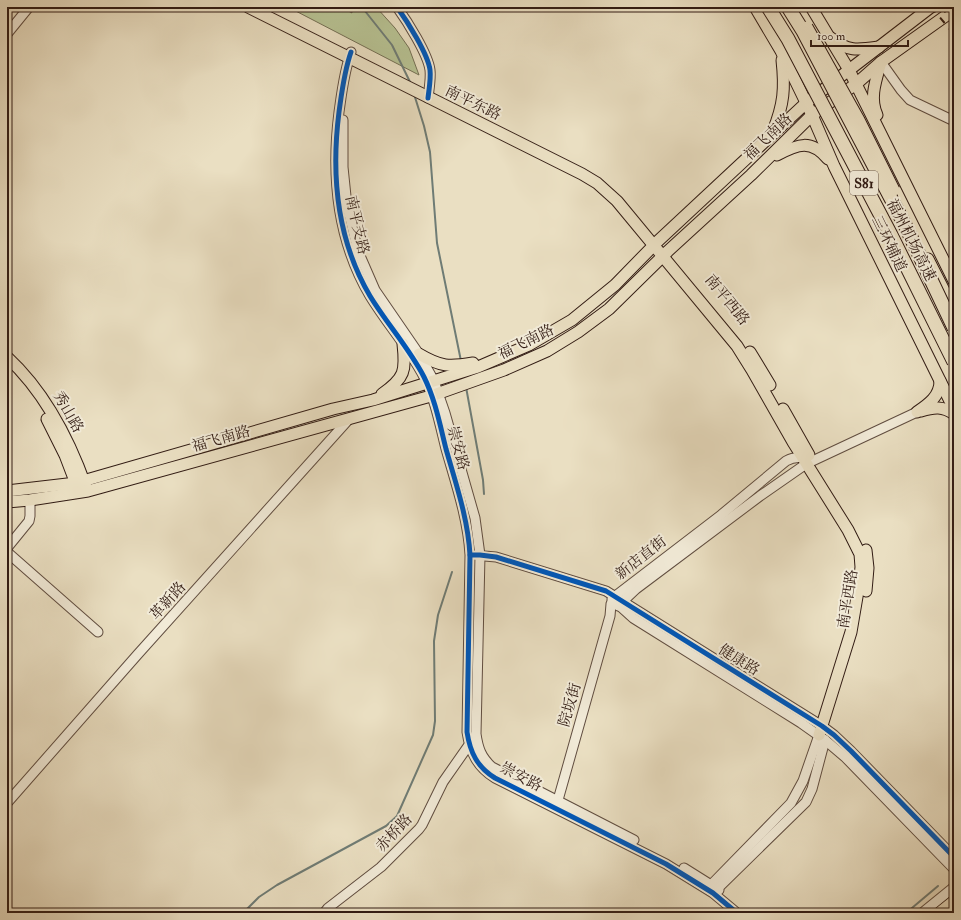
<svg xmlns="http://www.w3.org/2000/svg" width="961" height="920" font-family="'IM FELL Double Pica','Noto Serif SC',serif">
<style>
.green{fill:#b7c293;stroke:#746f54}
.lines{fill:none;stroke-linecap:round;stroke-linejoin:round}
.stream{stroke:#6f7c75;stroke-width:2}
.minor-casing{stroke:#604d40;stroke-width:11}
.major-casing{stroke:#321c14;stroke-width:13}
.minor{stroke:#f1ead7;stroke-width:9}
.major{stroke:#eadfc2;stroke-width:11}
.rail{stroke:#321c14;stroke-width:2;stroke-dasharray:7 7;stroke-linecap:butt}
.major-bridge-casing{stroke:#321c14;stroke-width:13;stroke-linecap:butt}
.highway-bridge-casing{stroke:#321c14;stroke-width:15;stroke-linecap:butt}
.major-bridge{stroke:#eadfc2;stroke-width:11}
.highway-bridge{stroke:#eadfc2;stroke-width:13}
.cycleway-casing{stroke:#f1ead7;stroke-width:8}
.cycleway{stroke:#0057b8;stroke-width:5}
.labels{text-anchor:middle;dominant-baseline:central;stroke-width:4;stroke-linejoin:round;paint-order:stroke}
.shield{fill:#f1ead7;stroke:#6b5a4e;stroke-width:1}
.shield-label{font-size:14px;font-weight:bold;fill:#321c14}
.street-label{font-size:15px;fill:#321c14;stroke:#f1ead7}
</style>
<rect width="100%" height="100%" fill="#eadfc2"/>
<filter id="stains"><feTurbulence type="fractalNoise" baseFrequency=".005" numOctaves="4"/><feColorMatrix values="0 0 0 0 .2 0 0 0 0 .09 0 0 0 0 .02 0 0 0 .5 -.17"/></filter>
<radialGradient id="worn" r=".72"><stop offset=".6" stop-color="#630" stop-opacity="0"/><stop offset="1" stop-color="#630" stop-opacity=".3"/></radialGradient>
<path class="green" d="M 288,7 L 341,7 L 352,13 L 351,7 L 376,7 L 395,28 L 409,48 L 419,75 Z"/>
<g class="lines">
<g class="stream">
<path d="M 360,7 L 365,11 L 392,45 L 411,84"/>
<path d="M 414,94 L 424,126 L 430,152 L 437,243 L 461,361"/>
<path d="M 466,387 L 483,480 L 484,494"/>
<path d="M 243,913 L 259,897 L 277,885 L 386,826 L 397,816 L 433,735 L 435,721 L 434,641 L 438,615 L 452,572"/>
<path d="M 906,913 L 938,886"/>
</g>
<defs>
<g id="minor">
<path d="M 397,7 C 407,21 428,54 430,70 C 431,79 429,89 428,98"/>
<path d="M 7,34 L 29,7"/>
<path d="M 351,52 C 344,72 342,91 339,112 C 331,175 337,240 370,296 C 387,324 409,348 424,377 C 435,399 440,425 446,449 C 456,484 468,519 470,555 L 467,732 C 470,752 477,767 495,778 L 666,864 L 713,893 L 737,913"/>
<path d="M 881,62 L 901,90 L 910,100 L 954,121"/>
<path d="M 343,120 L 343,167 L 347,206 L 358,251 L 375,290 L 419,354 L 434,381 L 445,413 L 475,518 L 480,555 L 476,734 C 478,748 481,757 492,767 L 634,840"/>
<path d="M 7,548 L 29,521 L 30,516 L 30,500"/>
<path d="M 7,552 L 98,632"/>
<path d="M 473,555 L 496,557 L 606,591 L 822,726 L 834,735 L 851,751 L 954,857"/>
<path d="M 612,599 L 633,618 L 801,723 L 825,740 L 845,757 L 954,869"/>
<path d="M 618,606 L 636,589 L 760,496 L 806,464 L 917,412"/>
<path d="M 558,800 L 610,616 L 611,604 L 614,597 L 721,515 L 786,461 C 795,456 802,457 812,460"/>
<path d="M 7,803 L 138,654 L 350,418"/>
<path d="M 684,868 L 719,890"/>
<path d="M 708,888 L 791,803 L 803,781 L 819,735"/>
<path d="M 714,892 L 806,802 L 812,789 L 825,740"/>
<path d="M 324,913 L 328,908 L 381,867 L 419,829 L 422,825 L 443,782 L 471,742"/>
<path d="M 922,913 L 954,887"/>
</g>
<g id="major">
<path d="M 248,7 L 582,174 L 597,183 L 617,201 L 737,346 L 752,370 L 793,442 L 848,530 L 860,554 L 861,567 L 859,585 L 851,632 L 819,735"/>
<path d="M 755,7 L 781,51 L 812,115 L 834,166 L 954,409"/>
<path d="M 811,7 L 849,70 L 954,281"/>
<path d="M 831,38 C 848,52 858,50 879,47"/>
<path d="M 877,115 C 869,98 876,80 881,62"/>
<path d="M 773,131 C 784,104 785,88 782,60"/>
<path d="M 777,155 C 798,144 811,139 828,159"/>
<path d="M 928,259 L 954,310"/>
<path d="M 750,352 L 770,385"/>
<path d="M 419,354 C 441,367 449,367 473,363"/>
<path d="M 7,357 C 45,392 69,439 86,487"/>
<path d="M 382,394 C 405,378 406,371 403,344"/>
<path d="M 783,409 L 809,455"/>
<path d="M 921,411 C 934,407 943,406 954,414"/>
<path d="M 917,412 C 929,404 940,396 940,381"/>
<path d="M 47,419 L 65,455 L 78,489"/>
<path d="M 7,491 L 76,483 L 333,409 L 373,400 L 478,367 L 529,345 L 572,320 L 615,285 L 658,241 L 806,103 L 931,7"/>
<path d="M 7,502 L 30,500 L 88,491 L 431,396 L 504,370 L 547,351 L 578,332 L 609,309 L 668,251 L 751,175 L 812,115 L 856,84 L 881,62 L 954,10"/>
<path d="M 866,550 L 868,568 L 866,591"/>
<path d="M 939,913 L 954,901"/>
<path d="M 953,913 L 954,912"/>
</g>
</defs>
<use href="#minor" class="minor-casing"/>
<use href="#major" class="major-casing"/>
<use href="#minor" class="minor"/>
<use href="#major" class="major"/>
<g class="rail">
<path d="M 931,7 L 954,34"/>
<path d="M 941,7 L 954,22"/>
</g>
<defs>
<path id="major-bridge" d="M 807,27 L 859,120 L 894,190"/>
<g id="highway-bridge">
<path d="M 768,7 L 788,39 L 891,235 L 954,362"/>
<path d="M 788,7 L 803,31 L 906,227 L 954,328"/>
</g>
</defs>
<use href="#major-bridge" class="major-bridge-casing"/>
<use href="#highway-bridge" class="highway-bridge-casing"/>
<use href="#major-bridge" class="major-bridge"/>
<use href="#highway-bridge" class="highway-bridge"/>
<defs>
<g id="cycleway">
<path d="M 397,7 C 407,21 428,54 430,70 C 431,79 429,89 428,98"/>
<path d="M 351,52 C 344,72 342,91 339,112 C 331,175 337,240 370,296 C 387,324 409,348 424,377 C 435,399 440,425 446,449 C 456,484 468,519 470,555 L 467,732 C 470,752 477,767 495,778 L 666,864 L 713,893 L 737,913"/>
<path d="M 470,555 L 480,555 L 496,557 L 606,591 L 822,726 L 834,735 L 851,751 L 954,857"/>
</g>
</defs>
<use href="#cycleway" class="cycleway-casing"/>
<use href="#cycleway" class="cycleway"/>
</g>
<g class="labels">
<rect class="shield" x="850" y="171" width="28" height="24" rx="3"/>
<g class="shield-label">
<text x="864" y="183">S81</text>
</g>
<g class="street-label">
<text transform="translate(473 103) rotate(26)">南平东路</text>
<text transform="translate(768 137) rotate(-44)">福飞南路</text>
<text transform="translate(357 225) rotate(77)">南平支路</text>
<text transform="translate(911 240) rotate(63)">福州机场高速</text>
<text transform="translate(889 244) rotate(64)">三环辅道</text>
<text transform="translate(727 300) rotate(51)">南平西路</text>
<text transform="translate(526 342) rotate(-26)">福飞南路</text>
<text transform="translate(68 412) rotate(60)">秀山路</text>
<text transform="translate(221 439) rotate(-16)">福飞南路</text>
<text transform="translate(458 448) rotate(75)">崇安路</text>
<text transform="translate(641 558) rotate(-38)">新店直街</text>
<text transform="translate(848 599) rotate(-81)">南平西路</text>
<text transform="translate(168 601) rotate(-48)">革新路</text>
<text transform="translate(739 660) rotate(32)">健康路</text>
<text transform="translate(570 705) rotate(-74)">院坂街</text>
<text transform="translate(521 777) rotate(28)">崇安路</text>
<text transform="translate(394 833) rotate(-47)">赤桥路</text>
</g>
</g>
<rect width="961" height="920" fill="none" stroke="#eadfc2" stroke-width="24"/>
<rect x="8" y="8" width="945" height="904" fill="none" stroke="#321c14" stroke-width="2"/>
<rect x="12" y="12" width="937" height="896" fill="none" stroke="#321c14"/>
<path d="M811 40v6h97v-6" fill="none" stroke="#321c14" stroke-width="2"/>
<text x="817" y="40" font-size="12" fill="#321c14" stroke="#f1ead7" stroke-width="3" paint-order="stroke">100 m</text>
<rect width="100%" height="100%" filter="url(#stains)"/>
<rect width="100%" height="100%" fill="url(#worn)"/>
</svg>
